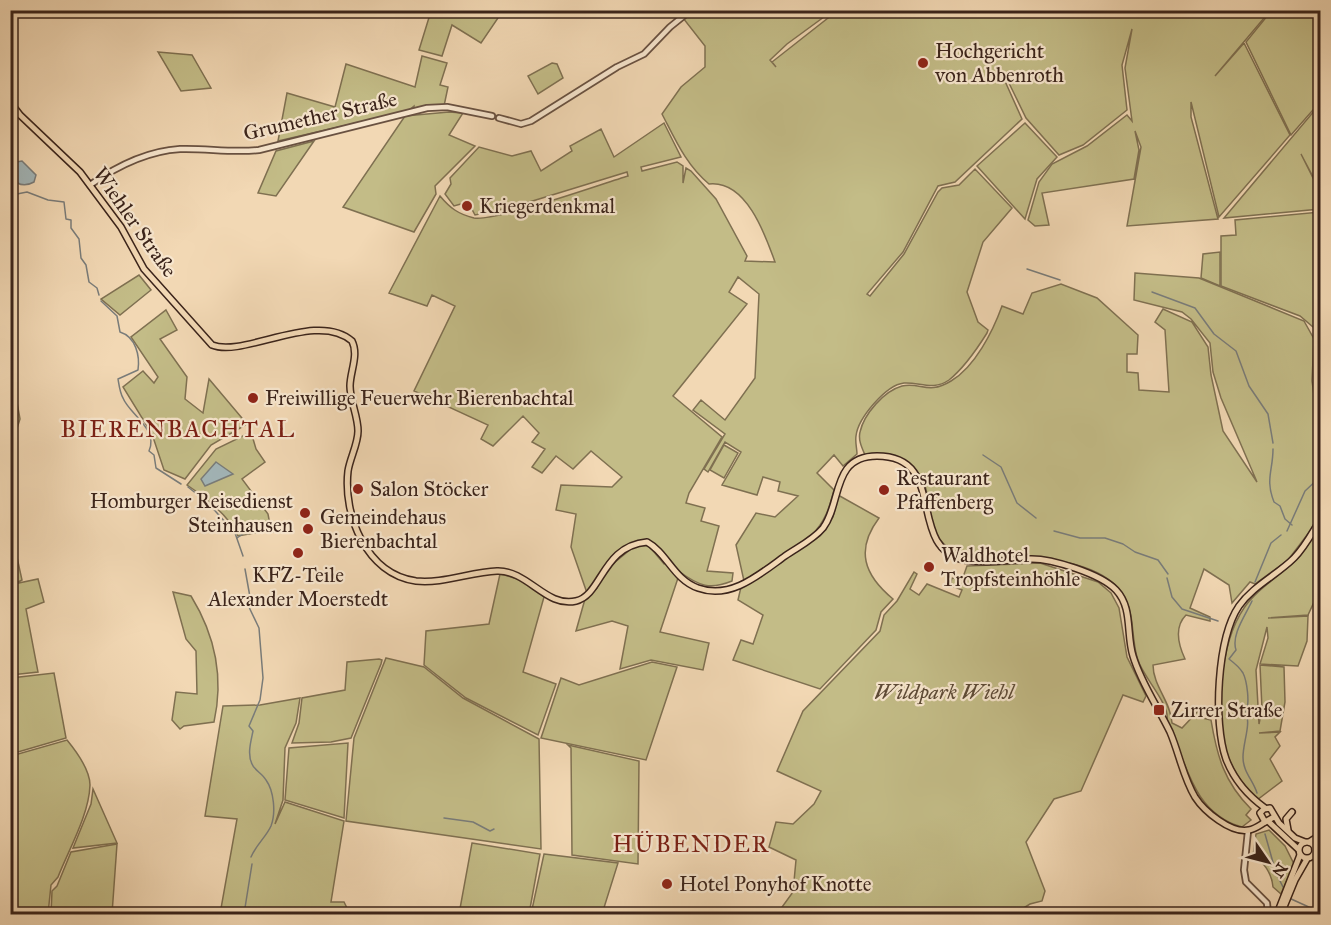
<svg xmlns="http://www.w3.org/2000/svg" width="1331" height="925" font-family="'IM FELL Great Primer',serif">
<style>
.green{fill:#c3bc87;stroke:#7f7051;stroke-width:1.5}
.water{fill:#a2b6b9;stroke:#797c7a;stroke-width:1.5}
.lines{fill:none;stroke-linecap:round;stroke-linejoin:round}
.stream{stroke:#797c7a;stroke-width:1.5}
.minor-casing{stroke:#695141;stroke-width:8}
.major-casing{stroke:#3b241b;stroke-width:8}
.minor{stroke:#f7e6ce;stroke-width:4.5}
.major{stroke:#f2d8b4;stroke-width:5}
.poi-dot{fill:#8f2418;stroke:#f7e6ce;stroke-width:2}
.labels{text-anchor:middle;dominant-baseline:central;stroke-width:4.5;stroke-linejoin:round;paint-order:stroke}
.poi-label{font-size:21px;fill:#3b241b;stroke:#f7e6ce;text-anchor:start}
.street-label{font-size:21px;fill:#3b241b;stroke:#f7e6ce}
.park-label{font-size:21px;font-style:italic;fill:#5d4a36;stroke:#f7e6ce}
.quarter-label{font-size:24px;letter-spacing:1.5px;fill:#7a1f14;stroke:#f7e6ce}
</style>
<rect width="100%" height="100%" fill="#f2d8b4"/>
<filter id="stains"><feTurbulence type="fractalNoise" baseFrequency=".00333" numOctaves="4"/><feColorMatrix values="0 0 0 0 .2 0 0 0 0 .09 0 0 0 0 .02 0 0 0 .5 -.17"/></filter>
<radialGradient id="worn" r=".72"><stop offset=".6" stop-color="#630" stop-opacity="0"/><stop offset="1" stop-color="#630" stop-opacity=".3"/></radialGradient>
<g class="green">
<path d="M 1272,10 L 1320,11 L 1320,102 L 1291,135 L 1246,42 Z"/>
<path d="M 431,11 L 488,11 L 498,18 L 481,43 L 452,25 L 442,56 L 419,50 Z"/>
<path d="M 694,11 L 832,11 L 787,44 L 770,60 L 776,67 L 772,62 L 837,11 L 1270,11 L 1215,76 L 1244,43 L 1290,135 L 1219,217 L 1191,102 L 1191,117 L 1218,219 L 1127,226 L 1141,147 L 1135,131 L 1139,150 L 1134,179 L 1042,193 L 1049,225 L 1035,226 L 1028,220 L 1039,182 L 1052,164 L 1087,146 L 1127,115 L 1132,121 L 1125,68 L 1132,29 L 1122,65 L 1127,110 L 1083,145 L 1059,155 L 1026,118 L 1006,77 L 1004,79 L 1022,119 L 955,182 L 938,186 L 903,252 L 867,294 L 870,296 L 904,254 L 938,192 L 942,188 L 959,185 L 975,169 L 1012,208 L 983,242 L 967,292 L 978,322 L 988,330 L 987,333 C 977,349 964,368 949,380 C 933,391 920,382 904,383 C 886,385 858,418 856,436 C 855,442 857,449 857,454 L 843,466 L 834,455 L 817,473 L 834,490 C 829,509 825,522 811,536 L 744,581 L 736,545 L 756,513 L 775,517 L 798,496 L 778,491 L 780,482 L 763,477 L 757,495 L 722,485 L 741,452 L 725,442 L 708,472 L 704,469 L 725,434 L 693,410 L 701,400 L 725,420 L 755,378 L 759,294 L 738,277 L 729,292 L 747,304 L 673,396 L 722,437 L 689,493 L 686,503 L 705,508 L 701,521 L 719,526 L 707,571 L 733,573 L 732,581 C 710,590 699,586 680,572 L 660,632 L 709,643 L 703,670 L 651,660 L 620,669 L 628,626 L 612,621 L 576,631 L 585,599 L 597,588 L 603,572 L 631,549 L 637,545 L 649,546 L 664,564 L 667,563 L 646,540 L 640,541 L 608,561 L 587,593 L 571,547 L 576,514 L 556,510 L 561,485 L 612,487 L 622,477 L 591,451 L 573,469 L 556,456 L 542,473 L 532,467 L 545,449 L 532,442 L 539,433 L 523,416 L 493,446 L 481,439 L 488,425 L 414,391 L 455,306 L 432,295 L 427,306 L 389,293 L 440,196 C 450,208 458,214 474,218 C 495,222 601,184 628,176 L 627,172 L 513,207 L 475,215 L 468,202 L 454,206 L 445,194 L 451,184 L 450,178 L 479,147 L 512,156 L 531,151 L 541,171 L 572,151 L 570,146 L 601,129 L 614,157 L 664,123 L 681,157 L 641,167 L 642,171 L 677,162 L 683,166 L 683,183 L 686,168 L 691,171 L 716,199 L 747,256 L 745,261 L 775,262 C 765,234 746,180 709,184 C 686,165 675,139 662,114 L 681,87 L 705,67 L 705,46 L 683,18 Z"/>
<path d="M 158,52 L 192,55 L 211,88 L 181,91 Z"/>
<path d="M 422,56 L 447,63 L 440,85 L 448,87 L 444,106 L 414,109 L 414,106 L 408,111 L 278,141 L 287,93 L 335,107 L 346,64 L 415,87 Z"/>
<path d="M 552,63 L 557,64 L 563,78 L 538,94 L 528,76 Z"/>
<path d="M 1320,104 L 1320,190 L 1301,154 L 1320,192 L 1320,209 L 1224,218 Z"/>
<path d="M 449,112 L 463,113 L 449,135 L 475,146 L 435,186 L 436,194 L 414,232 L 343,207 L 405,116 Z"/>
<path d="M 1025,123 L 1057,157 L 1037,179 L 1025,219 L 977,166 Z"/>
<path d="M 314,141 L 276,196 L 258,193 L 276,151 Z"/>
<path d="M 1320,212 L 1320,333 L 1300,316 L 1221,286 L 1221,236 L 1236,235 L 1235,220 Z"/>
<path d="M 1220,252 L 1220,286 L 1201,278 L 1203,254 Z"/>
<path d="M 1135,273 L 1199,278 L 1304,321 L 1314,339 L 1312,381 L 1314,395 L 1317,341 L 1320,343 L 1320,518 L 1288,560 L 1255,584 L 1250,582 L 1232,603 L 1229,585 L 1204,569 L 1190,608 L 1210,617 L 1210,621 L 1186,615 C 1174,627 1178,644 1185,659 L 1153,665 C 1153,686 1171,702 1172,723 L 1182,728 L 1200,709 L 1203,718 L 1211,720 C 1217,756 1224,782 1251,809 L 1246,815 L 1251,820 L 1242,827 C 1192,813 1186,761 1167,720 C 1170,704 1143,677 1138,660 C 1131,640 1135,617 1125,598 C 1109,567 1060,559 1028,558 C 1000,557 968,564 944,544 C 930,532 931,511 927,494 C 922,463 892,452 865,455 C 862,448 858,440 860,432 C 864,414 884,391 902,386 C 921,382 928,395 951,381 C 975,367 993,331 1002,306 L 1023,314 L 1032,293 L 1061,284 L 1097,298 L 1138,335 L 1137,354 L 1127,354 L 1127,372 L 1138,373 L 1139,390 L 1169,392 L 1165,330 L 1155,322 L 1163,309 L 1192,322 L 1208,347 L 1211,375 L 1223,431 L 1257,482 L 1221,398 L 1213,372 L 1210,343 L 1191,319 L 1182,312 L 1134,300 Z"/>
<path d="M 139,275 L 151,290 L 120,315 L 101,299 Z"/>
<path d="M 166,310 L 177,330 L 160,339 L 187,377 L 185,399 L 203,413 L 209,379 L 247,424 L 211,445 L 185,479 L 164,470 L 152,434 L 123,387 L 143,371 L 154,383 L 158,377 L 131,337 Z"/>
<path d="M 11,387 L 15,391 L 20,419 L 11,447 Z"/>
<path d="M 251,432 L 256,449 L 265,462 L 242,479 L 268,514 L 271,530 L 238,536 C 229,516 205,497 187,485 L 216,449 Z"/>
<path d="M 724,445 L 738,453 L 724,478 L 710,470 Z"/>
<path d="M 838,495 L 879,518 C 855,550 864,575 893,599 L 881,612 L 876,630 L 820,689 L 733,660 L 741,640 L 753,644 L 763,615 L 738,600 L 741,587 L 820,536 L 833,517 Z"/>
<path d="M 1320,525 L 1320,542 L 1318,541 L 1320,589 L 1308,615 L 1268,618 L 1308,616 L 1307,641 L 1298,666 L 1260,664 L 1268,638 L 1267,627 L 1256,670 L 1259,724 L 1262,709 L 1260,665 L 1284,667 L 1285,702 L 1280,731 L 1259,733 L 1280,732 L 1275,737 L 1280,746 L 1270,759 L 1282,781 L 1257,800 C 1246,787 1235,775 1229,759 C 1213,720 1220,643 1244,608 C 1256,590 1278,577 1294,562 C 1305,552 1312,538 1320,525 Z"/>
<path d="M 11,530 L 22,580 L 14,584 L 38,579 L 44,602 L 26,609 L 38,672 L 11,675 Z"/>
<path d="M 1040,563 L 1098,582 L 1111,593 L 1119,608 L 1127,657 L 1146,696 L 1143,702 L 1123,695 L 1081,791 L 1054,799 L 1026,842 L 1045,891 L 1042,901 L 1030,904 L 1014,914 L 777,914 L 793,892 L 796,860 L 769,847 L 776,822 L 793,824 L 814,804 L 821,791 L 777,771 L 803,711 L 880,631 L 884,615 L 897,601 L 914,572 L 917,574 L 910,589 L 919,595 L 927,584 L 959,597 L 962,590 L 950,585 L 952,578 L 962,580 L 967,566 Z"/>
<path d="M 500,574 C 518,578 531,584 544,597 L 523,672 L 556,684 L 538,735 L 466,698 L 424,665 L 426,631 L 489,624 Z"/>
<path d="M 173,592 L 191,596 C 215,635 224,677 214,722 L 184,726 L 180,729 L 172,720 L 176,692 L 197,694 L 196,651 L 186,639 Z"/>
<path d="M 386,658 L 424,667 L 463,698 L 539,739 L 541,849 L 346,821 L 354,738 Z"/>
<path d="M 379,659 L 382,660 L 381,664 L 351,738 L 331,742 L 292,743 L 299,723 L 302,698 L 345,690 L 347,662 Z"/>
<path d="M 652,662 L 677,667 L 646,760 L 541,738 L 561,678 L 579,685 Z"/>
<path d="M 54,673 L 66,738 L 11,754 L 11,678 Z"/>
<path d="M 300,698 L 296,723 L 285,748 L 283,800 L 275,824 L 285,802 L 344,821 L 331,902 L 344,902 L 350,914 L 220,914 L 237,819 L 205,816 L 223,706 L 260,705 Z"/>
<path d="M 67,740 C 76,751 90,770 90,785 C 89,815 69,849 58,877 L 51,885 L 48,914 L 11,914 L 11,756 Z"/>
<path d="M 348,743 L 344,818 L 285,800 L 289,748 Z"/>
<path d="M 568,745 L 639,761 L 638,864 L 572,855 L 571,748 Z"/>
<path d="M 93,789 L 117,843 L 73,848 L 91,804 Z"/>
<path d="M 1269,830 L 1285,846 L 1294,864 L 1281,894 L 1273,887 C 1272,874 1263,860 1253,856 L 1256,834 Z"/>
<path d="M 472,843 L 540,854 L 529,914 L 459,914 Z"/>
<path d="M 117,844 L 112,914 L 51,914 L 52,891 L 57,886 L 71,852 Z"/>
<path d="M 544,854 L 618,863 L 602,914 L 531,914 Z"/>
</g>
<g class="water">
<path d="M 22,161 L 36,175 L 34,182 C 25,187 17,185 11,177 L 11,167 L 16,162 Z"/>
<path d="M 216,462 L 233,474 L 205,486 L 201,479 Z"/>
</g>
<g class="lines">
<g class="stream">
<path d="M 10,192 L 17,194 L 27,192 L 48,200 L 64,202 L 66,219 L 71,220 L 71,228 L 79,239 L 81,258 L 86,265 L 89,282 L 97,288 L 99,295"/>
<path d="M 1027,269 L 1060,280"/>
<path d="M 1152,292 L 1195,308 L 1214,334 L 1236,351 L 1249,386 L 1268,414 L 1273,443"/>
<path d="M 101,301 L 117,316 L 120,332 C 136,337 140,356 138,370 L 118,379 C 119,385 120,393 123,398 C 129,414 159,429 149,451 L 154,455 L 156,468 L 181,484"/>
<path d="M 1273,449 C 1273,471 1265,479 1274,502 L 1280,506 L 1285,519 L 1292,525"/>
<path d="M 983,455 L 1001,467 L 1017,503 L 1036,518"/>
<path d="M 188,487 L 208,503 L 235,533 L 243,556"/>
<path d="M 1054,531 L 1080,538 L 1105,538 L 1123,544 L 1135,552 L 1158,560 L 1168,574"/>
<path d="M 1287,531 L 1305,491 L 1320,477"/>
<path d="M 237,538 L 247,531 L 278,532"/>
<path d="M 245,569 L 250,597 L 247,603 L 259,628 L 263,678 L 260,700 L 249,726 L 253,731 C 251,741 247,754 252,764 C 254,770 262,773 266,780 C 274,791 276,813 271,826 C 266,837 256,845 251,857"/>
<path d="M 1167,578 L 1172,597 L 1182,609 L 1218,621"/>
<path d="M 1255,582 L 1271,543 L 1281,535"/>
<path d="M 1252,601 C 1245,616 1231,635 1236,650 L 1229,659 C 1233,662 1240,668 1243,673 C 1247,681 1250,703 1246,711 C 1251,726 1243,742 1243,757 C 1243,772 1253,780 1257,793"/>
<path d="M 444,818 L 473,822 L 490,831 L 494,829"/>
<path d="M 1265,834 L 1276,873 L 1284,889"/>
<path d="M 1289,898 L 1311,908 L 1318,914"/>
<path d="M 244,914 L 252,864"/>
</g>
<defs>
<g id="minor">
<path d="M 499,118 L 521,124 L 531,121 L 617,67 L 644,54 L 670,27 L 691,10"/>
<path d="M 90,185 C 117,166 147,151 180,149 C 206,148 232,153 259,150 L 427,108 L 447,107 L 492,116"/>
<path d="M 1248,831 L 1244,870 L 1246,882 L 1267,903 L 1268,914"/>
</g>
<g id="major">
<path d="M 10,102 L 20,115 L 80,172 L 121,227 L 144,269 L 212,345 C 244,358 317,310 352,341 C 359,355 350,372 350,386 C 350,401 358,416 358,431 C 358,444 350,458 348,471 C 343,515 366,574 416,581 C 442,584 471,572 497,571 C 528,570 546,608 576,601 C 602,595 602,546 647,542 C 667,553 674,580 698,588 C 731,600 760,574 785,556 C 798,547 813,540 823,528 C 842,503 831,456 877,456 C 949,456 905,547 964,560 C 986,564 1007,560 1029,559 C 1051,558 1101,574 1116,590 C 1133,608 1126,634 1133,656 C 1141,683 1158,707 1170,732 C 1179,753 1183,777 1195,797 C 1204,811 1231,834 1249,830 C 1255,829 1260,825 1265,822"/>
<path d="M 1265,808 C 1247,795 1234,780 1226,759 C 1213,723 1217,638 1239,606 C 1253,586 1277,575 1294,558 C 1305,547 1312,533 1320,520"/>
<path d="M 1274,817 L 1265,822 L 1260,813 L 1264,809 L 1270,808 L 1279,823 L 1295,838 L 1305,842"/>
<path d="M 1269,822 L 1298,849"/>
<path d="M 1288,830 L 1286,819 L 1292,812"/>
<circle cx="1307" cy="850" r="8"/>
<path d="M 1309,842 L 1320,835"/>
<path d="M 1315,849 L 1320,841"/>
<path d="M 1277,914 L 1300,855"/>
<path d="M 1281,914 L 1295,880 L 1307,859"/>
</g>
</defs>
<use href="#minor" class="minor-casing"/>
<use href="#major" class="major-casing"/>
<use href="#minor" class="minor"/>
<use href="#major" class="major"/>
</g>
<g class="poi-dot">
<circle cx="923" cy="63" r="6"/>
<circle cx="467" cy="206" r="6"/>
<circle cx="253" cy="398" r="6"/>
<circle cx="358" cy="489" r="6"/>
<circle cx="884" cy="490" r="6"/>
<circle cx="305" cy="513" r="6"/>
<circle cx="308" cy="529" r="6"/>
<circle cx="298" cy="553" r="6"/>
<circle cx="929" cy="567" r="6"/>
<rect x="1153" y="704" width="12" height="12" rx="3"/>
<circle cx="667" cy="884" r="6"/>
</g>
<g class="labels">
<g class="poi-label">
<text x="935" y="51">Hochgericht<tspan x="935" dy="24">von Abbenroth</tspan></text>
<text x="479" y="206">Kriegerdenkmal</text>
<text x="265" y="398">Freiwillige Feuerwehr Bierenbachtal</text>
<text x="896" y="478">Restaurant<tspan x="896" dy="24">Pfaffenberg</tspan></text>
<text x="370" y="489">Salon Stöcker</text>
<text x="293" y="501" text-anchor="end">Homburger Reisedienst<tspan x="293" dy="24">Steinhausen</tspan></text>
<text x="320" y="517">Gemeindehaus<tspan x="320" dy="24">Bierenbachtal</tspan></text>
<text x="941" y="555">Waldhotel<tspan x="941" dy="24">Tropfsteinhöhle</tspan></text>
<text x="298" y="575" text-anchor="middle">KFZ-Teile<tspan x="298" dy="24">Alexander Moerstedt</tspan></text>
<text x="1171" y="710">Zirrer Straße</text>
<text x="679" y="884">Hotel Ponyhof Knotte</text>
</g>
<g class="street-label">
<text transform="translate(320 116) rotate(-13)">Grumether Straße</text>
<text transform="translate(135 222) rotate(55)">Wiehler Straße</text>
</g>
<g class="park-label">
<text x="944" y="692">Wildpark Wiehl</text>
</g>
<g class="quarter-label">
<text x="178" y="429">BIERENBACHTAL</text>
<text x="691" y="844">HÜBENDER</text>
</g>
</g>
<rect width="1331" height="925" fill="none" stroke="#f2d8b4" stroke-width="36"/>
<rect x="12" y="12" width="1307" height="901" fill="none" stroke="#3b241b" stroke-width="3"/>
<rect x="18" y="18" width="1295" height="889" fill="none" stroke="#3b241b" stroke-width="1.5"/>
<g transform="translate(1268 862) rotate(125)" stroke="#f7e6ce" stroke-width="4.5" paint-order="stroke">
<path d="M0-4.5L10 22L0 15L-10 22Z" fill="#3b241b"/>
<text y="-9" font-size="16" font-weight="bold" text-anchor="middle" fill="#3b241b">N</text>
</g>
<rect width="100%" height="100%" filter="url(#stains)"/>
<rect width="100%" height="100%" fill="url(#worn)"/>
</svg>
